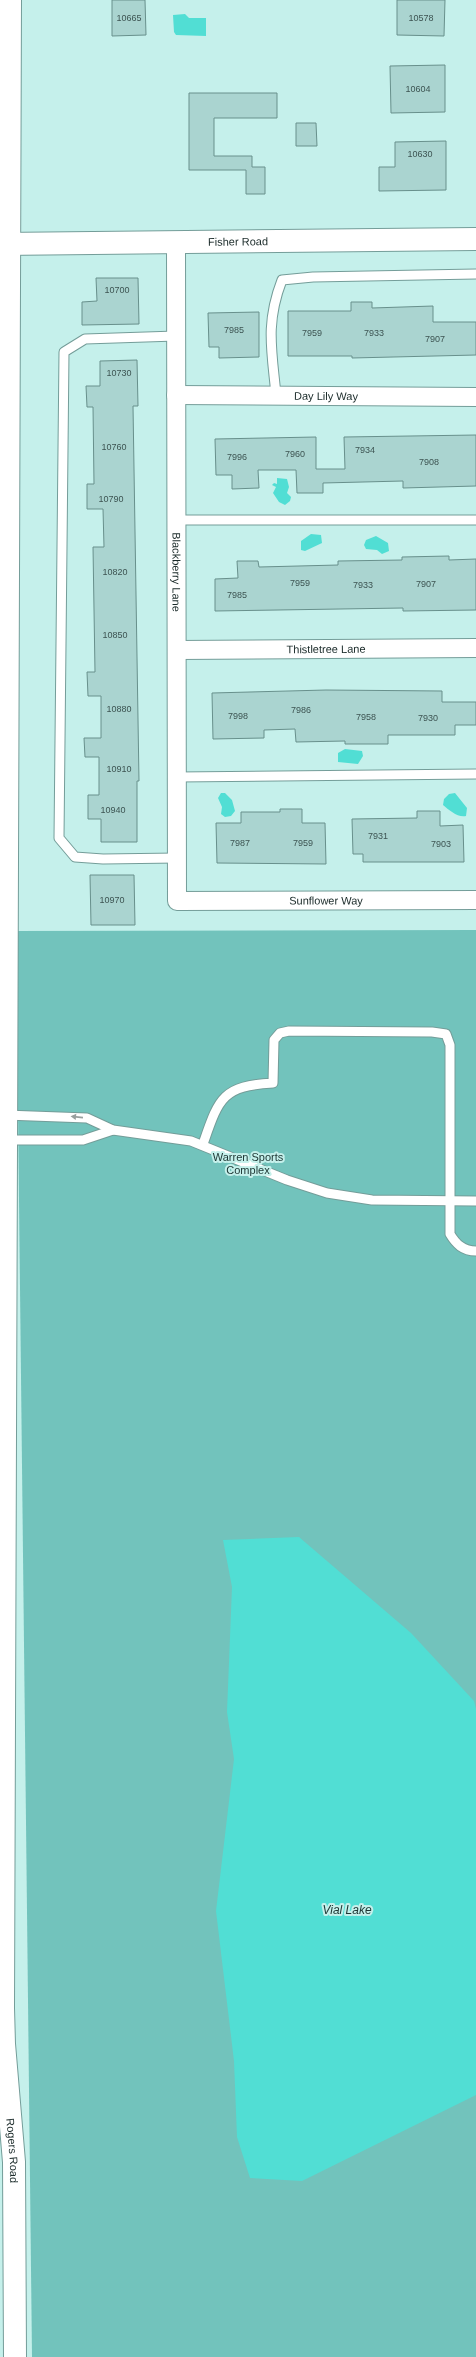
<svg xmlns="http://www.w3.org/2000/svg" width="476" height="2357" font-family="Arial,sans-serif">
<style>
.green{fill:#72c3bc}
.water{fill:#51ded4}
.building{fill:#aad4d0;stroke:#68908c}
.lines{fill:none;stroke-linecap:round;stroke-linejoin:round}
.lane-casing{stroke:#749d99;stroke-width:11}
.street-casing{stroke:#749d99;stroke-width:20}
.secondary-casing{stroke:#749d99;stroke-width:24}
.lane{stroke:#fff;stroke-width:9}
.street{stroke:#fff;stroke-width:18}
.secondary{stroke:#fff;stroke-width:22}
.oneway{fill:#989f9e}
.labels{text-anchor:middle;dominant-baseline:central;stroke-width:4;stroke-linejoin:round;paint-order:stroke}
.number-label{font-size:9px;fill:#3d5452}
.street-label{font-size:11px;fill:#192928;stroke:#c5f0eb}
.park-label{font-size:11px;fill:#1c3432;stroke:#c5f0eb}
.water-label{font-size:12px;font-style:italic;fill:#1e3634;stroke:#c5f0eb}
</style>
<rect width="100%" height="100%" fill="#c5f0eb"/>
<path class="green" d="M 476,930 L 476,2357 L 32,2357 L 16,931 Z"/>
<g class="water">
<path d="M 185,14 L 189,18 L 206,18 L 206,36 L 176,35 L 174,32 L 173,15 Z"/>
<path d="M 277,478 L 287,479 L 289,487 L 287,493 L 291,497 L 290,501 L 285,505 L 279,502 L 273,493 L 276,487 L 272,485 L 274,483 L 277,484 Z"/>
<path d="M 311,534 L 321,535 L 322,543 L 305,551 L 301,550 L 301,541 Z"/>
<path d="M 376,536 L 388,543 L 389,551 L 382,554 L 377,550 L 366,549 L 364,545 L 366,540 Z"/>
<path d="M 345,749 L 362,751 L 363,756 L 358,764 L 338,762 L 338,753 Z"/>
<path d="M 221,793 L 225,793 L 232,800 L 235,811 L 231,816 L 225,817 L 221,814 L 222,807 L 218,798 Z"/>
<path d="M 455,793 L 467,808 L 466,816 C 458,818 449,810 443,805 L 444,799 L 449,794 Z"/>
<path d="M 299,1537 L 411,1633 L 474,1701 L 476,1709 L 476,2095 L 302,2181 L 250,2178 L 237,2137 L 234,2061 L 216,1911 L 234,1759 L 227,1712 L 232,1587 L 223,1540 Z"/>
</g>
<g class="building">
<path d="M 112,0 L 145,0 L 146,35 L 112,36 Z"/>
<path d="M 397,0 L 445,0 L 444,36 L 397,35 Z"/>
<path d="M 445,65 L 445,112 L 391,113 L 390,66 Z"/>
<path d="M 189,93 L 277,93 L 277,118 L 214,118 L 214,156 L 252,156 L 252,167 L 265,167 L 265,194 L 246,194 L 246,170 L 189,170 Z"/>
<path d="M 296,123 L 316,123 L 317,146 L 296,146 Z"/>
<path d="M 446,141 L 446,190 L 379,191 L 379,167 L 395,167 L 395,142 Z"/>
<path d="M 96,278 L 138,278 L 139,324 L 82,325 L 82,302 L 97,301 Z"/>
<path d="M 351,302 L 372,302 L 372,308 L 433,306 L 433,322 L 476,322 L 476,355 L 352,358 L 352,356 L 288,356 L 288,311 L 351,311 Z"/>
<path d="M 259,312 L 259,357 L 219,358 L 219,347 L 209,347 L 208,313 Z"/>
<path d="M 137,360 L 138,406 L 133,406 L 139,781 L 137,781 L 137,842 L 101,842 L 101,819 L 88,819 L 88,795 L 99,795 L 99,757 L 85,757 L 84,738 L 101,738 L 101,696 L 88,696 L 87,672 L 95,672 L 93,547 L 104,547 L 103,509 L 87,509 L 87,484 L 94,484 L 93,407 L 87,407 L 86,386 L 100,386 L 100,361 Z"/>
<path d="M 476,435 L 476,486 L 403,488 L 403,481 L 323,483 L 323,493 L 297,493 L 296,470 L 258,470 L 259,488 L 232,489 L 232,475 L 216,475 L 215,439 L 316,437 L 316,469 L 345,469 L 344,437 Z"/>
<path d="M 449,556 L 449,560 L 476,559 L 476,610 L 403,611 L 403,608 L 215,611 L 215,579 L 238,578 L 237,561 L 258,561 L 259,567 L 338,565 L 338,561 L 402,560 L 402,557 Z"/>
<path d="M 326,690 L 442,691 L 442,702 L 476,702 L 476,725 L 455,725 L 455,735 L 388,735 L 388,744 L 345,744 L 345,741 L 296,742 L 295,729 L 264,730 L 264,738 L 213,739 L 212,693 Z"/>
<path d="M 280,809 L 302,809 L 302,823 L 325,823 L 326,864 L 217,863 L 216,823 L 241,823 L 241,812 L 280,812 Z"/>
<path d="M 417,811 L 440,811 L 440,826 L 463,825 L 464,862 L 363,862 L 363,854 L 353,854 L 352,819 L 417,818 Z"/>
<path d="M 90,875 L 134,875 L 135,925 L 91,925 Z"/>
</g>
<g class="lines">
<defs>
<g id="lane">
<path d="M 176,336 L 85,339 L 64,352 L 59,838 L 75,857 L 103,859 L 177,858"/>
<path d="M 276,395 C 272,351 265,324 282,280 L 313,277 L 476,274"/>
<path d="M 176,520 L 476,520"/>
<path d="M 177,777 L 476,774"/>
<path d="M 5,1115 L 87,1118 L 113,1130 L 191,1141 L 287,1180 L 327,1193 L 372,1200 L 476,1201"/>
<path d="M 6,1140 L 83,1140 L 113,1130"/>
<path d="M 203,1144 C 219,1098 222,1086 273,1083 L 274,1040 L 280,1033 L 289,1031 L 432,1032 L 446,1034 L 450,1045 L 450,1234 C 456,1244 463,1251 476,1251"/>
</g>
<g id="street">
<path id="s1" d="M 176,242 L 177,901 L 476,900"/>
<path id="s2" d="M 176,395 L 476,397"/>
<path id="s3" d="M 177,650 L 476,648"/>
</g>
<g id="secondary">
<path id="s4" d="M 10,0 L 3,2008 L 4,2044 L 14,2162 L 15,2357"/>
<path id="s5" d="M 0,244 L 476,239"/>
</g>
</defs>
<use href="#lane" class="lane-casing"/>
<use href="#street" class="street-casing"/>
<use href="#secondary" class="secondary-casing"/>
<use href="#lane" class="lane"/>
<use href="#street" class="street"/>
<use href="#secondary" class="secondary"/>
</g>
<defs><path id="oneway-solid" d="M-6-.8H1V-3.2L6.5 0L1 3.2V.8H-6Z"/></defs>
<use class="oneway" href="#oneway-solid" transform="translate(77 1117) rotate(-174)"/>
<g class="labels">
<g class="number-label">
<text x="129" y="18">10665</text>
<text x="421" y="18">10578</text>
<text x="418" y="89">10604</text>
<text x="420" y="154">10630</text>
<text x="117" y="290">10700</text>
<text x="234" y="330">7985</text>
<text x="312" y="333">7959</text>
<text x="374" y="333">7933</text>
<text x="435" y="339">7907</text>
<text x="119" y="373">10730</text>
<text x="114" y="447">10760</text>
<text x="365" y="450">7934</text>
<text x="295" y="454">7960</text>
<text x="237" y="457">7996</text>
<text x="429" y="462">7908</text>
<text x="111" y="499">10790</text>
<text x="115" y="572">10820</text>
<text x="300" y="583">7959</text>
<text x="426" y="584">7907</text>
<text x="363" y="585">7933</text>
<text x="237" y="595">7985</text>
<text x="115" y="635">10850</text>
<text x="119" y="709">10880</text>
<text x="301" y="710">7986</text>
<text x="238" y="716">7998</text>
<text x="366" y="717">7958</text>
<text x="428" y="718">7930</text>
<text x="119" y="769">10910</text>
<text x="113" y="810">10940</text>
<text x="378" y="836">7931</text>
<text x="240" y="843">7987</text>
<text x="303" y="843">7959</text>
<text x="441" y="844">7903</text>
<text x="112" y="900">10970</text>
</g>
<g class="street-label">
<text stroke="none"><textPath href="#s5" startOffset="238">Fisher Road</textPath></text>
<text stroke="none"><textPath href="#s2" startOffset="150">Day Lily Way</textPath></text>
<text stroke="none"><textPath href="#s1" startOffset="330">Blackberry Lane</textPath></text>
<text stroke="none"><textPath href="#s3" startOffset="149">Thistletree Lane</textPath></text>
<text stroke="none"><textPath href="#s1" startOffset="808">Sunflower Way</textPath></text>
<text stroke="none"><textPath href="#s4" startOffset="2151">Rogers Road</textPath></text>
</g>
<g class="park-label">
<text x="248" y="1157">Warren Sports<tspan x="248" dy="13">Complex</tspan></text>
</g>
<g class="water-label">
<text x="347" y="1910">Vial Lake</text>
</g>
</g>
</svg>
